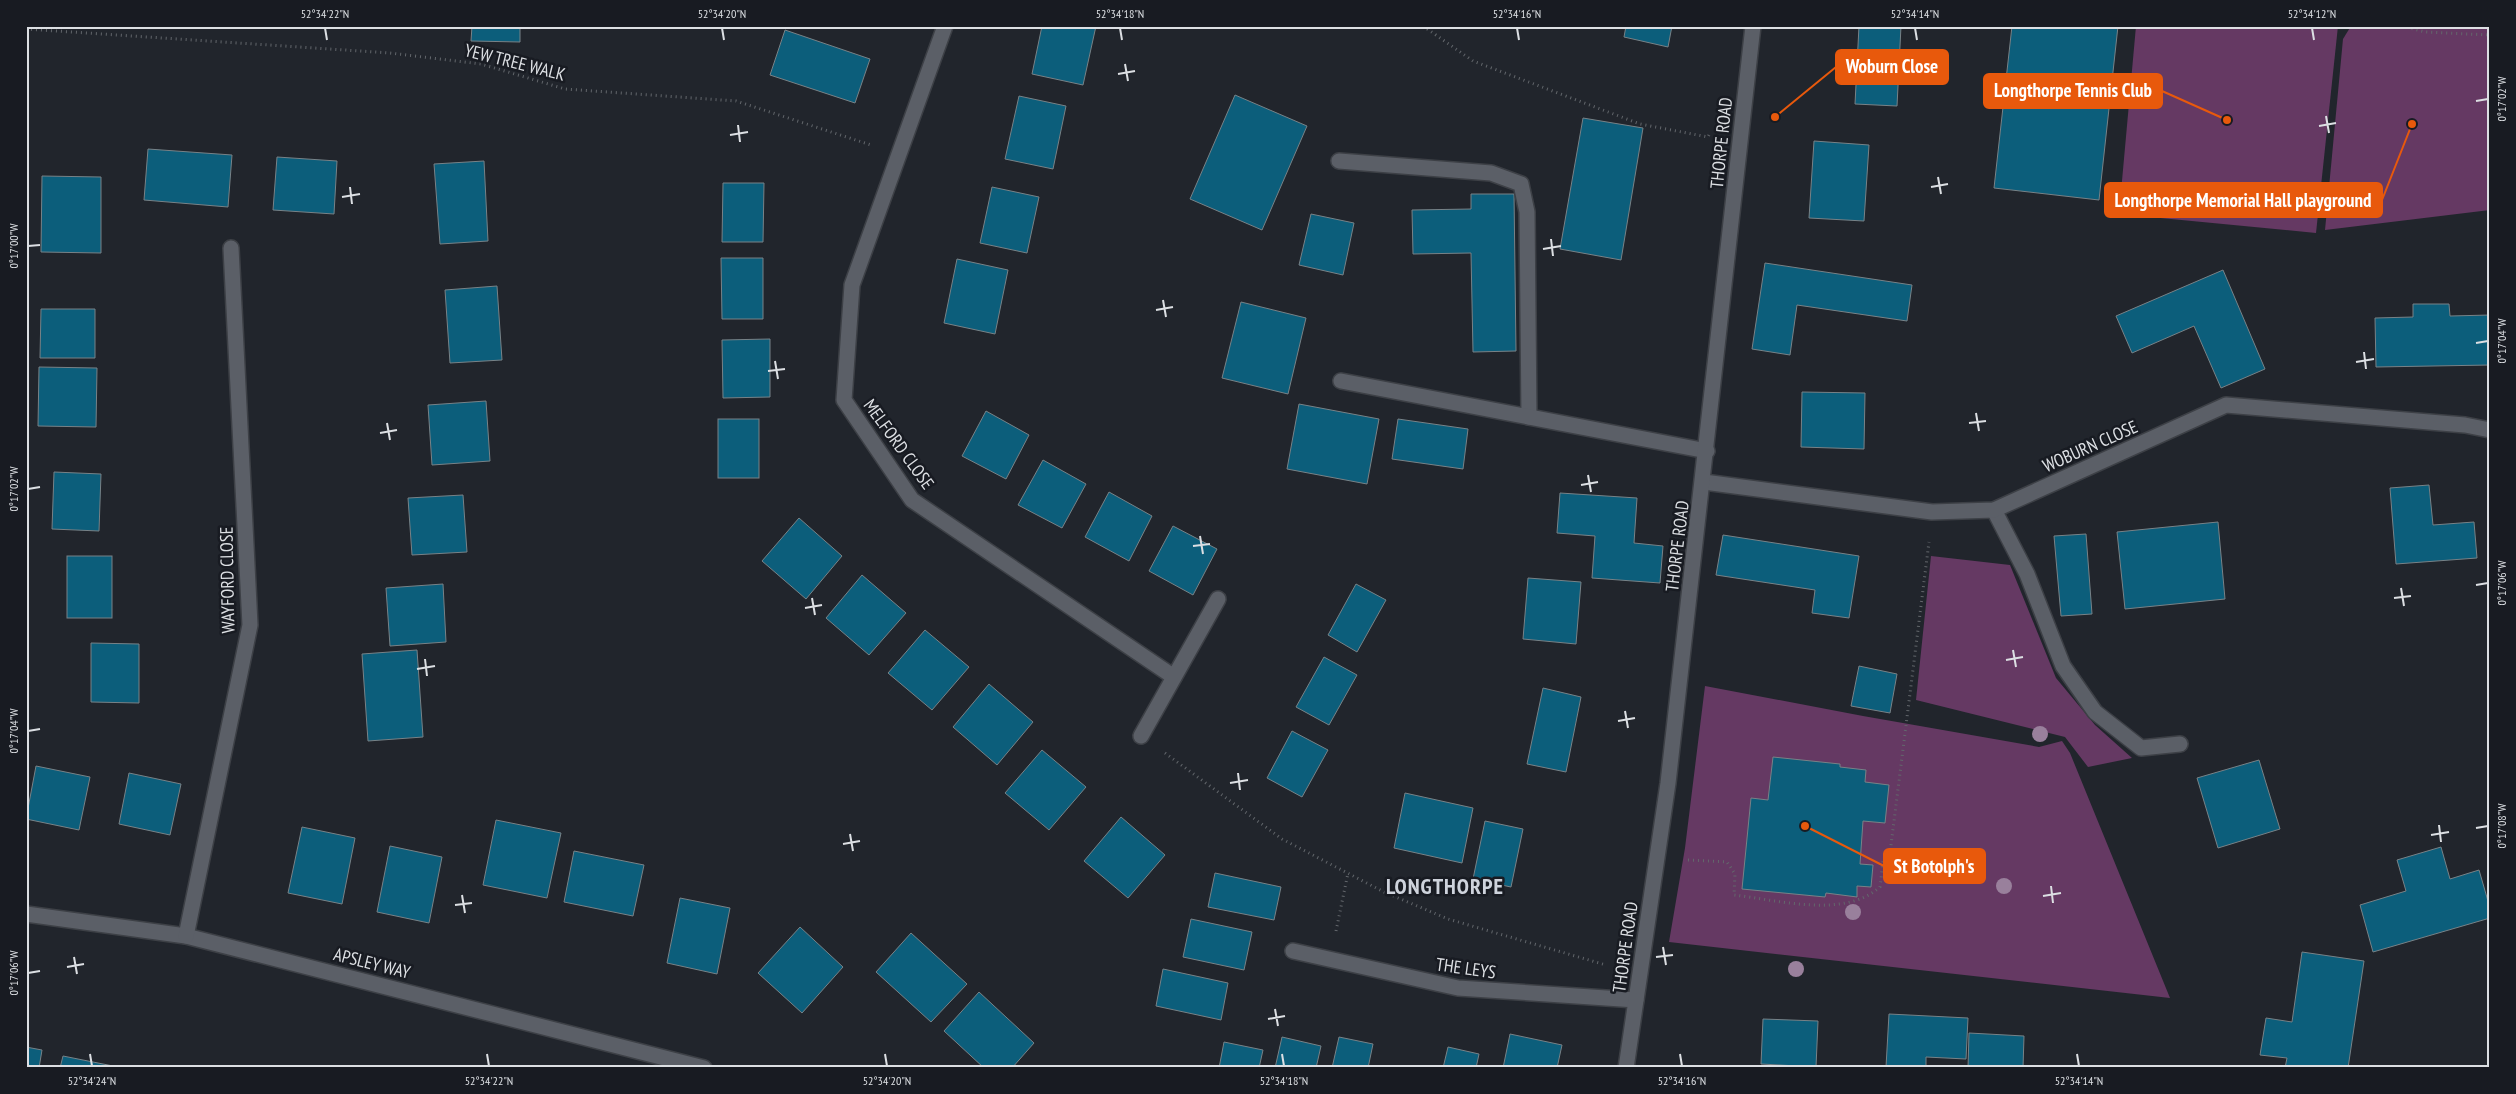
<svg xmlns="http://www.w3.org/2000/svg" width="2516" height="1094" font-family="'PT Sans Narrow',sans-serif">
<style>
.green{fill:#653963}
.building{fill:#0c5e7b;stroke:#788287}
.lines{fill:none;stroke-linecap:round;stroke-linejoin:round}
.service-casing{stroke:#3d4046;stroke-width:18}
.minor-casing{stroke:#3d4046;stroke-width:18}
.tertiary-casing{stroke:#3d4046;stroke-width:18}
.path{stroke:#63676c;stroke-width:3;stroke-dasharray:1 4;stroke-linecap:butt}
.service{stroke:#5b5f67;stroke-width:15}
.minor{stroke:#5b5f67;stroke-width:15}
.tertiary{stroke:#5b5f67;stroke-width:15}
.tree{fill:#99809c}
.ticks{fill:none;stroke:#dcdfe3;stroke-width:2}
.labels{text-anchor:middle;dominant-baseline:central;stroke-width:5;stroke-linejoin:round;paint-order:stroke}
.street-label{font-size:18px;fill:#dcdfe3;stroke:#181b22}
.district-label{font-size:22px;font-weight:bold;letter-spacing:1px;fill:#ced3dc;stroke:#181b22}
.leader{fill:none;stroke:#e8590c;stroke-width:2}
.callout-dot{fill:#e8590c;stroke:#181b22;stroke-width:2}
.callout{fill:#e8590c;stroke:#e8590c;stroke-width:2}
.callout-label{font-size:19px;text-anchor:middle;font-weight:bold;fill:#fff}
.neatline{fill:none;stroke:#dcdfe3;stroke-width:2}
.ticks-label{font-size:12px;text-anchor:middle;fill:#dcdfe3}
</style>
<rect width="100%" height="100%" fill="#21252c"/>
<g class="green">
<path d="M 2136,26 L 2338,26 L 2316,233 L 2119,214 Z"/>
<path d="M 2351,26 L 2490,26 L 2490,210 L 2325,230 L 2343,39 Z"/>
<path d="M 1931,556 L 2010,565 L 2056,678 L 2095,725 L 2132,758 L 2088,767 L 2065,737 L 1916,700 Z"/>
<path d="M 1705,686 L 1863,716 L 2039,747 L 2062,741 L 2070,753 L 2170,998 L 1669,942 L 1685,848 Z"/>
</g>
<g class="building">
<path d="M 472,26 L 520,26 L 520,42 L 471,41 Z"/>
<path d="M 1042,26 L 1096,26 L 1083,85 L 1032,74 Z"/>
<path d="M 1626,26 L 1672,26 L 1668,47 L 1624,37 Z"/>
<path d="M 1859,26 L 1901,26 L 1897,106 L 1855,104 Z"/>
<path d="M 2012,26 L 2118,26 L 2099,200 L 1994,188 Z"/>
<path d="M 785,30 L 870,59 L 855,103 L 770,75 Z"/>
<path d="M 1235,95 L 1307,126 L 1262,230 L 1190,199 Z"/>
<path d="M 1019,96 L 1066,106 L 1053,169 L 1005,159 Z"/>
<path d="M 1583,118 L 1643,128 L 1621,260 L 1560,249 Z"/>
<path d="M 1814,141 L 1869,145 L 1864,221 L 1809,218 Z"/>
<path d="M 148,149 L 232,155 L 228,207 L 144,200 Z"/>
<path d="M 277,157 L 337,161 L 334,214 L 273,210 Z"/>
<path d="M 484,161 L 488,241 L 440,244 L 434,164 Z"/>
<path d="M 42,176 L 101,177 L 101,253 L 41,252 Z"/>
<path d="M 723,183 L 764,183 L 763,242 L 722,242 Z"/>
<path d="M 992,187 L 1039,197 L 1027,253 L 980,243 Z"/>
<path d="M 1471,194 L 1514,194 L 1516,351 L 1473,352 L 1471,253 L 1413,254 L 1412,210 L 1471,209 Z"/>
<path d="M 1311,214 L 1354,223 L 1343,275 L 1299,265 Z"/>
<path d="M 721,258 L 763,258 L 763,319 L 722,319 Z"/>
<path d="M 957,259 L 1008,270 L 995,334 L 944,323 Z"/>
<path d="M 1765,263 L 1912,285 L 1907,321 L 1797,305 L 1790,355 L 1752,349 Z"/>
<path d="M 2223,270 L 2265,369 L 2221,388 L 2194,326 L 2132,353 L 2116,316 Z"/>
<path d="M 497,286 L 502,360 L 450,363 L 445,290 Z"/>
<path d="M 1241,302 L 1306,318 L 1288,394 L 1222,378 Z"/>
<path d="M 2413,304 L 2449,304 L 2450,316 L 2490,315 L 2490,365 L 2376,367 L 2375,318 L 2413,317 Z"/>
<path d="M 41,309 L 95,309 L 95,358 L 40,358 Z"/>
<path d="M 770,339 L 770,397 L 723,398 L 722,340 Z"/>
<path d="M 39,367 L 97,368 L 96,427 L 38,426 Z"/>
<path d="M 1802,392 L 1865,393 L 1864,449 L 1801,447 Z"/>
<path d="M 486,401 L 490,461 L 432,465 L 428,405 Z"/>
<path d="M 1299,404 L 1379,419 L 1367,484 L 1287,469 Z"/>
<path d="M 986,411 L 1029,435 L 1006,479 L 962,456 Z"/>
<rect x="718" y="419" width="41" height="59"/>
<path d="M 1398,419 L 1468,429 L 1463,469 L 1392,459 Z"/>
<path d="M 1043,460 L 1086,484 L 1062,528 L 1018,505 Z"/>
<path d="M 54,472 L 101,474 L 99,531 L 52,529 Z"/>
<path d="M 2429,485 L 2433,525 L 2474,522 L 2477,558 L 2396,564 L 2390,488 Z"/>
<path d="M 1109,492 L 1152,516 L 1129,561 L 1085,537 Z"/>
<path d="M 1560,493 L 1637,498 L 1634,543 L 1663,546 L 1660,583 L 1592,578 L 1595,536 L 1557,533 Z"/>
<path d="M 463,495 L 467,552 L 412,555 L 408,498 Z"/>
<path d="M 799,518 L 842,556 L 806,599 L 762,561 Z"/>
<path d="M 2218,522 L 2225,599 L 2125,609 L 2117,532 Z"/>
<path d="M 1173,526 L 1217,549 L 1193,595 L 1149,571 Z"/>
<path d="M 2086,534 L 2092,614 L 2061,616 L 2054,536 Z"/>
<path d="M 1723,535 L 1859,556 L 1849,618 L 1812,613 L 1815,590 L 1716,575 Z"/>
<rect x="67" y="556" width="45" height="62"/>
<path d="M 862,575 L 906,613 L 869,655 L 826,618 Z"/>
<path d="M 1528,578 L 1581,582 L 1576,644 L 1523,639 Z"/>
<path d="M 443,584 L 446,642 L 390,646 L 386,588 Z"/>
<path d="M 1356,584 L 1386,600 L 1357,652 L 1328,635 Z"/>
<path d="M 925,630 L 969,667 L 932,710 L 888,673 Z"/>
<path d="M 91,643 L 139,644 L 139,703 L 91,702 Z"/>
<path d="M 417,650 L 423,737 L 368,741 L 362,654 Z"/>
<path d="M 1324,657 L 1357,675 L 1329,725 L 1296,707 Z"/>
<path d="M 1859,666 L 1897,674 L 1890,713 L 1851,706 Z"/>
<path d="M 989,684 L 1033,722 L 997,765 L 953,727 Z"/>
<path d="M 1543,688 L 1581,697 L 1566,772 L 1527,764 Z"/>
<path d="M 1292,731 L 1328,750 L 1302,797 L 1267,778 Z"/>
<path d="M 1042,750 L 1086,787 L 1049,830 L 1005,793 Z"/>
<path d="M 1773,757 L 1840,764 L 1840,767 L 1866,770 L 1865,782 L 1889,785 L 1885,823 L 1863,821 L 1860,864 L 1873,865 L 1871,887 L 1857,886 L 1857,897 L 1826,893 L 1825,897 L 1742,889 L 1751,798 L 1768,800 Z"/>
<path d="M 2259,760 L 2280,829 L 2218,848 L 2197,778 Z"/>
<path d="M 36,766 L 90,777 L 79,830 L 26,819 Z"/>
<path d="M 129,773 L 181,784 L 170,835 L 119,824 Z"/>
<path d="M 1405,793 L 1473,808 L 1462,863 L 1394,848 Z"/>
<path d="M 1121,817 L 1165,855 L 1128,898 L 1084,861 Z"/>
<path d="M 496,820 L 561,833 L 547,898 L 483,885 Z"/>
<path d="M 1485,821 L 1523,829 L 1511,887 L 1473,879 Z"/>
<path d="M 302,827 L 355,838 L 342,904 L 288,893 Z"/>
<path d="M 390,846 L 442,857 L 429,923 L 377,912 Z"/>
<path d="M 2441,847 L 2450,879 L 2479,870 L 2490,908 L 2490,918 L 2373,952 L 2360,905 L 2406,891 L 2397,860 Z"/>
<path d="M 574,851 L 644,865 L 633,916 L 564,902 Z"/>
<path d="M 1215,873 L 1281,887 L 1274,920 L 1208,907 Z"/>
<path d="M 680,898 L 730,908 L 717,974 L 667,963 Z"/>
<path d="M 1191,919 L 1252,932 L 1244,970 L 1183,957 Z"/>
<path d="M 800,927 L 843,967 L 802,1013 L 758,973 Z"/>
<path d="M 911,933 L 967,984 L 931,1022 L 876,972 Z"/>
<path d="M 2302,952 L 2364,961 L 2348,1068 L 2285,1068 L 2287,1058 L 2260,1055 L 2266,1018 L 2292,1022 Z"/>
<path d="M 1163,969 L 1228,983 L 1221,1020 L 1156,1006 Z"/>
<path d="M 979,992 L 1034,1043 L 1012,1068 L 984,1068 L 944,1031 Z"/>
<path d="M 1889,1014 L 1968,1018 L 1966,1059 L 1926,1057 L 1926,1068 L 1886,1067 Z"/>
<path d="M 1763,1019 L 1818,1021 L 1816,1067 L 1761,1064 Z"/>
<path d="M 1969,1033 L 2024,1036 L 2023,1068 L 1968,1068 Z"/>
<path d="M 1510,1034 L 1562,1045 L 1557,1068 L 1503,1068 Z"/>
<path d="M 1282,1037 L 1321,1046 L 1316,1068 L 1275,1068 Z"/>
<path d="M 1339,1037 L 1373,1044 L 1368,1068 L 1332,1068 Z"/>
<path d="M 1224,1042 L 1263,1050 L 1259,1068 L 1219,1068 Z"/>
<path d="M 26,1047 L 42,1050 L 39,1068 L 26,1068 Z"/>
<path d="M 1448,1047 L 1479,1054 L 1476,1068 L 1443,1068 Z"/>
<path d="M 63,1056 L 113,1066 L 113,1068 L 60,1068 Z"/>
</g>
<g class="lines">
<defs>
<g id="service">
<path d="M 1339,161 L 1491,173 L 1521,184 L 1527,212 L 1529,417"/>
<path d="M 1341,381 L 1707,451"/>
<path d="M 1994,510 L 2027,574 L 2063,666 L 2095,712 L 2141,748 L 2180,744"/>
</g>
<g id="minor">
<path d="M 945,26 L 852,285 L 844,400 L 912,500 L 1174,677"/>
<path d="M 1704,482 L 1932,512 L 1994,510 L 2226,405 L 2465,425 L 2490,430"/>
<path d="M 1141,736 L 1218,599"/>
<path d="M 26,914 L 186,936 L 704,1068"/>
<path d="M 186,936 L 250,625 L 231,248"/>
<path d="M 1293,951 L 1458,988 L 1636,1000"/>
</g>
<path id="tertiary" d="M 1626,1068 L 1668,783 L 1753,26"/>
</defs>
<use href="#service" class="service-casing"/>
<use href="#minor" class="minor-casing"/>
<use href="#tertiary" class="tertiary-casing"/>
<g class="path">
<path d="M 1423,26 L 1473,61 L 1640,124 L 1708,137 L 1709,135"/>
<path d="M 2402,26 L 2425,32 L 2490,35"/>
<path d="M 26,29 L 390,53 L 481,64 L 565,89 L 736,101 L 871,145"/>
<path d="M 1165,753 L 1282,839 L 1384,892 L 1448,919 L 1606,965"/>
<path d="M 1688,860 L 1727,862 L 1735,874 L 1734,895 C 1778,900 1844,919 1880,887 L 1883,861 L 1890,853 L 1929,542"/>
<path d="M 1336,931 L 1348,873"/>
</g>
<use href="#service" class="service"/>
<use href="#minor" class="minor"/>
<use href="#tertiary" class="tertiary"/>
</g>
<g class="tree">
<circle cx="2040" cy="734" r="8"/>
<circle cx="2004" cy="886" r="8"/>
<circle cx="1853" cy="912" r="8"/>
<circle cx="1796" cy="969" r="8"/>
</g>
<path class="ticks" d="M 325,28 L 327,40M 722,28 L 724,40M 1120,28 L 1122,40M 1517,28 L 1519,40M 1915,28 L 1917,40M 2312,28 L 2314,40M 1125,64 L 1128,81M 1118,74 L 1135,71M 2476,101 L 2488,99M 2326,116 L 2329,133M 738,125 L 740,142M 2319,126 L 2336,123M 730,135 L 748,132M 1938,177 L 1941,194M 350,187 L 352,204M 1931,187 L 1948,184M 342,197 L 360,194M 1551,239 L 1553,256M 28,246 L 40,245M 1543,249 L 1561,246M 1163,300 L 1166,317M 1156,310 L 1173,307M 2476,343 L 2488,341M 2364,352 L 2366,369M 775,361 L 778,379M 2356,362 L 2374,359M 768,371 L 785,369M 1976,413 L 1979,431M 387,423 L 390,440M 1969,423 L 1986,421M 380,433 L 397,430M 1588,475 L 1591,492M 1581,485 L 1598,482M 28,489 L 40,487M 1200,536 L 1203,554M 1193,546 L 1210,544M 2476,585 L 2488,583M 2401,588 L 2404,606M 812,598 L 815,615M 2394,598 L 2411,596M 805,608 L 822,605M 2013,650 L 2016,667M 425,659 L 427,676M 2006,660 L 2023,657M 417,669 L 435,666M 1625,711 L 1628,728M 1618,721 L 1635,718M 28,731 L 40,729M 1238,773 L 1240,790M 1230,783 L 1248,780M 2439,825 L 2441,842M 2476,828 L 2488,826M 850,834 L 853,851M 2431,835 L 2449,832M 843,844 L 860,841M 2051,886 L 2053,903M 462,895 L 465,913M 2043,896 L 2061,893M 455,905 L 472,903M 1663,947 L 1666,965M 74,957 L 77,974M 1656,957 L 1673,955M 67,967 L 84,964M 28,973 L 40,971M 1275,1009 L 1278,1026M 1268,1019 L 1285,1016M 90,1054 L 92,1066M 487,1054 L 489,1066M 885,1054 L 887,1066M 1282,1054 L 1284,1066M 1680,1054 L 1682,1066M 2077,1054 L 2079,1066"/>
<g class="labels">
<g class="street-label">
<text transform="translate(515 62) rotate(14)">YEW TREE WALK</text>
<text transform="translate(1721 143) rotate(-84)">THORPE ROAD</text>
<text transform="translate(899 444) rotate(54)">MELFORD CLOSE</text>
<text transform="translate(2090 446) rotate(-24)">WOBURN CLOSE</text>
<text transform="translate(1677 546) rotate(-83)">THORPE ROAD</text>
<text transform="translate(227 580) rotate(-91)">WAYFORD CLOSE</text>
<text transform="translate(1625 947) rotate(-82)">THORPE ROAD</text>
<text transform="translate(372 963) rotate(14)">APSLEY WAY</text>
<text transform="translate(1466 968) rotate(8)">THE LEYS</text>
</g>
<g class="district-label">
<text x="1445" y="886">LONGTHORPE</text>
</g>
</g>
<path class="leader" d="M1775 117L1836 67M2227 120L2162 91M2412 124L2382 200M1805 826L1884 866"/>
<g class="callout-dot">
<circle cx="1775" cy="117" r="5"/>
<circle cx="2227" cy="120" r="5"/>
<circle cx="2412" cy="124" r="5"/>
<circle cx="1805" cy="826" r="5"/>
</g>
<g class="callout">
<rect x="1836" y="50" width="112" height="34" rx="5"/>
<rect x="1984" y="74" width="178" height="34" rx="5"/>
<rect x="2105" y="183" width="277" height="34" rx="5"/>
<rect x="1884" y="849" width="101" height="34" rx="5"/>
</g>
<g class="callout-label">
<text x="1892" y="73">Woburn Close</text>
<text x="2073" y="97">Longthorpe Tennis Club</text>
<text x="2243" y="207">Longthorpe Memorial Hall playground</text>
<text x="1934" y="873">St Botolph's</text>
</g>
<rect width="2516" height="1094" fill="none" stroke="#181b22" stroke-width="55"/>
<rect x="28" y="28" width="2460" height="1038" class="neatline"/>
<g class="ticks-label">
<text x="325" y="18">52°34'22"N</text>
<text x="722" y="18">52°34'20"N</text>
<text x="1120" y="18">52°34'18"N</text>
<text x="1517" y="18">52°34'16"N</text>
<text x="1915" y="18">52°34'14"N</text>
<text x="2312" y="18">52°34'12"N</text>
<text transform="translate(2502 99) rotate(-90)" y="4">0°17'02"W</text>
<text transform="translate(14 246) rotate(-90)" y="4">0°17'00"W</text>
<text transform="translate(2502 341) rotate(-90)" y="4">0°17'04"W</text>
<text transform="translate(14 489) rotate(-90)" y="4">0°17'02"W</text>
<text transform="translate(2502 583) rotate(-90)" y="4">0°17'06"W</text>
<text transform="translate(14 731) rotate(-90)" y="4">0°17'04"W</text>
<text transform="translate(2502 826) rotate(-90)" y="4">0°17'08"W</text>
<text transform="translate(14 973) rotate(-90)" y="4">0°17'06"W</text>
<text x="92" y="1085">52°34'24"N</text>
<text x="489" y="1085">52°34'22"N</text>
<text x="887" y="1085">52°34'20"N</text>
<text x="1284" y="1085">52°34'18"N</text>
<text x="1682" y="1085">52°34'16"N</text>
<text x="2079" y="1085">52°34'14"N</text>
</g>
</svg>
